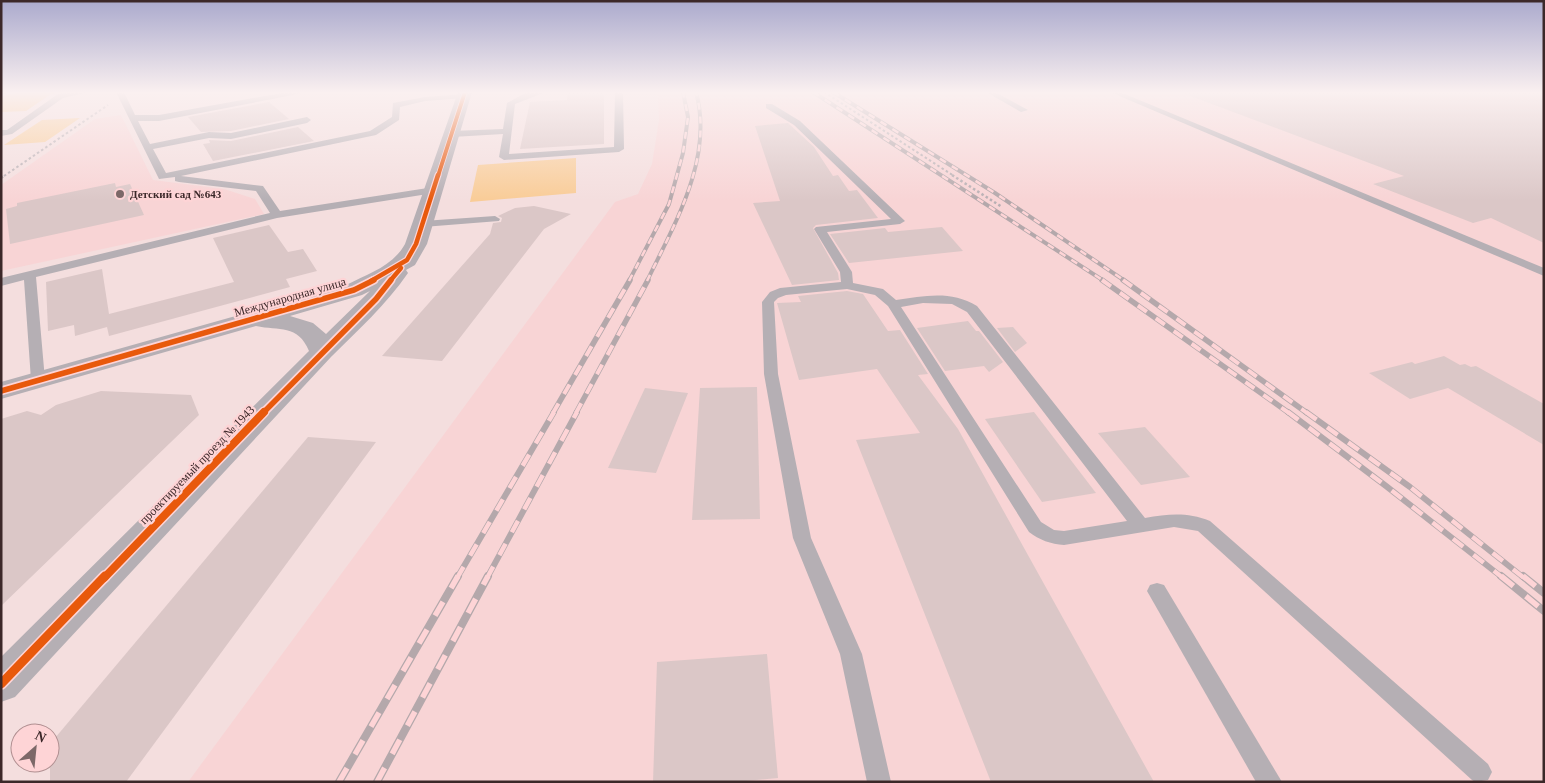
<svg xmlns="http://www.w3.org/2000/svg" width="1545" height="783" font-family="Georgia,serif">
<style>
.built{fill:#f8d4d5}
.green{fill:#f9cc97}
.building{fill:#dbc7c7}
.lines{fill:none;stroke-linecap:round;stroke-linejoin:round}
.path-far1{stroke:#b8afb3;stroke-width:2;stroke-dasharray:2.5 2.5;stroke-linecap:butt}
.path{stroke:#b8afb3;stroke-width:2.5;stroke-dasharray:2.5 2.5;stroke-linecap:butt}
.lane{fill:#b5afb4;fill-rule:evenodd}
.street{fill:#b5afb4;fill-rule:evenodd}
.rail-far3-casing{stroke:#b4a8ab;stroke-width:4}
.rail-far2-casing{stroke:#b4a8ab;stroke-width:5.5}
.rail-far1-casing{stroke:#b4a8ab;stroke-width:6}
.rail-casing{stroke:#b4a8ab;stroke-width:8}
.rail-far3{stroke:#fed4d6;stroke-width:2.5;stroke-dasharray:7;stroke-linecap:butt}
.rail-far2{stroke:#fed4d6;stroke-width:4;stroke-dasharray:11;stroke-linecap:butt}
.rail-far1{stroke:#fed4d6;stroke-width:4.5;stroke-dasharray:13;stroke-linecap:butt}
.rail{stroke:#fed4d6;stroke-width:5.5;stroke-dasharray:16;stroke-linecap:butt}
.cycleway-far4-casing{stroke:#fed4d6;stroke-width:5.5}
.cycleway-far3-casing{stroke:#fed4d6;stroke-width:7}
.cycleway-far2-casing{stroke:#fed4d6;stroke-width:9}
.cycleway-far1-casing{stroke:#fed4d6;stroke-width:11}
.cycleway-casing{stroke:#fed4d6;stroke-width:12}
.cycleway-far4{stroke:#e8590c;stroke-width:4}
.cycleway-far3{stroke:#e8590c;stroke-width:4.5}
.cycleway-far2{stroke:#e8590c;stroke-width:5.5}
.cycleway-far1{stroke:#e8590c;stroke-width:8}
.cycleway{stroke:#e8590c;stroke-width:9}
.poi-dot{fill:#7c6868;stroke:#fed4d6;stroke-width:2}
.labels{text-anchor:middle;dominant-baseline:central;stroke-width:4.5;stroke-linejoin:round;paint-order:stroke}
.far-poi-label{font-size:11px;font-weight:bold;fill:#3c2829;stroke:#fed4d6;text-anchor:start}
.street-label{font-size:12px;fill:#3c2829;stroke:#fed4d6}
</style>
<rect width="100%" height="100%" fill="#f4dede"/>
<g class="built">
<path d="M 658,92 L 1544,92 L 1544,782 L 188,782 L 615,202 L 638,194 L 652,164 L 659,120 Z"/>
<path d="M 121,115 L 153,180 L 224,189 L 255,199 L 264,214 L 1,271 L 1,185 L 95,119 Z"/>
</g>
<g class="green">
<path d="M 24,92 L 65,92 L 51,94 L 26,111 L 1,112 L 1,96 Z"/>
<path d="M 80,118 L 45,142 L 4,145 L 42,120 Z"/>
<path d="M 576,158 L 576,193 L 470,202 L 478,165 Z"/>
</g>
<g class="building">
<path d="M 568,92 L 604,92 L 604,144 L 520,149 L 530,102 L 567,100 Z"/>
<path d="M 1186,92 L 1544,92 L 1544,243 L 1491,218 L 1473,223 L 1373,184 L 1404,176 L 1185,94 Z"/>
<path d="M 269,102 L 289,119 L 231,131 L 201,132 L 188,117 Z"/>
<path d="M 788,123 L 814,147 L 833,176 L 838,175 L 849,191 L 857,190 L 878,218 L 816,225 L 813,228 L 838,273 L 839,280 L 792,285 L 753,203 L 780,201 L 755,126 Z"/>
<path d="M 298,127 L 314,141 L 213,161 L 203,144 L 210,143 L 209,140 L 231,141 Z"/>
<path d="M 115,183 L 116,187 L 130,184 L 144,215 L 10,244 L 6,209 L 17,206 L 17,203 Z"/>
<path d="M 534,206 L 571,214 L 544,229 L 442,361 L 382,356 L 490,234 L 493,223 L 501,222 L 502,218 L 498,216 L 515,208 Z"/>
<path d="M 269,225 L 288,252 L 303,249 L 317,271 L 286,279 L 290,287 L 109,336 L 107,327 L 75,336 L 74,325 L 48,331 L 46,282 L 102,269 L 109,314 L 234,282 L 213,238 Z"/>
<path d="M 942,227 L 963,251 L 849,263 L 830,234 L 885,228 L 888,232 Z"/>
<path d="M 847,291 L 863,294 L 888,331 L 900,330 L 928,374 L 918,375 L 958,429 L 1154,782 L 991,782 L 856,440 L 920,433 L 877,369 L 799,380 L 777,303 L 801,302 L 798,296 Z"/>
<path d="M 968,321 L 976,331 L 979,331 L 1003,362 L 989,372 L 984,366 L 945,371 L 917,328 Z"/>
<path d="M 1013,327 L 1027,343 L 1015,352 L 997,328 Z"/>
<path d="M 1444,356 L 1460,365 L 1465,364 L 1471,367 L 1476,366 L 1544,404 L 1544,445 L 1448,388 L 1410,399 L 1369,373 L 1412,362 L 1415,364 Z"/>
<path d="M 757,387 L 760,519 L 692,520 L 700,388 Z"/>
<path d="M 645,388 L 688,393 L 656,473 L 608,468 Z"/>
<path d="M 101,391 L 191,395 L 199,415 L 1,606 L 1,419 L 27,411 L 41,415 L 56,405 Z"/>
<path d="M 1034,412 L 1096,493 L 1042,502 L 985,419 Z"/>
<path d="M 1145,427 L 1190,477 L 1141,485 L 1098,433 Z"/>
<path d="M 308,437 L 376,442 L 126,782 L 50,782 L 50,744 Z"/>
<path d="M 767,654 L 778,778 L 735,782 L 653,782 L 657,662 Z"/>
</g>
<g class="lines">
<g class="path-far1">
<path d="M 824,92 L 954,176"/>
<path d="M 4,176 L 108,105"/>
</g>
<g class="path">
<path d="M 952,175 L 1002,207"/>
<path d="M 1,178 L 5,175"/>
</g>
<g class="lane">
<path d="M 1,92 L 11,92 L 1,95 Z"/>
<path d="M 74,92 L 90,92 L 63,98 L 12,134 L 1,136 L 1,130 L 7,130 L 58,94 Z"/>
<path d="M 116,92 L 124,92 L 135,115 L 159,115 L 287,92 L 302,92 L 298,94 L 159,121 L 138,121 L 150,144 L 209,132 L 231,133 L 307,117 L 311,120 L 307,123 L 231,139 L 209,138 L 153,149 L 166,173 L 370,131 L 392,117 L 393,103 L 425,97 L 464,94 L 468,96 L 464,98 L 425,101 L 400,107 L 399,120 L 376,135 L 181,176 L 263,186 L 280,211 L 434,187 L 439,190 L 434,193 L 277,218 L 36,277 L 45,380 L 43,383 L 33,383 L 31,380 L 24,280 L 1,286 L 1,278 L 270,213 L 256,191 L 179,182 L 175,181 L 175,177 L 159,179 Z"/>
<path d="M 527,92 L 546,92 L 515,104 L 509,154 L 614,147 L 615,92 L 623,92 L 624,149 L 619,152 L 504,160 L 499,157 L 503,134 L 452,137 L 448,134 L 452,131 L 503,129 L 507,103 Z"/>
<path d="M 986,92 L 995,92 L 1028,110 L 1021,112 Z"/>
<path d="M 1110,92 L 1120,92 L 1544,268 L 1544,276 Z"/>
<path d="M 766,104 L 772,104 L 800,121 L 905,221 L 900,224 L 827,232 L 852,272 L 853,283 L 883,289 L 896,300 C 924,296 951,290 977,306 L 1145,518 C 1169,514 1187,512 1210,521 L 1488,764 L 1492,772 L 1488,780 L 1475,782 L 1472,780 L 1198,531 L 1174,527 L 1064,545 C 1051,544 1039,540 1029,532 L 888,306 L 875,295 L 847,289 L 786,295 L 778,298 L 774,302 L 778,374 L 811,538 L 862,654 L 891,782 L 867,782 L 840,654 L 793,538 L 764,374 L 762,302 L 770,292 L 780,288 L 841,282 L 840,272 L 814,229 L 816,227 L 891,219 L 794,125 L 766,108 ZM 923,303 L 952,304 L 967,312 L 1127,521 L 1064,531 L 1054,530 L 1041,522 L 901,307 Z"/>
<path d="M 495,216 L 500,219 L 499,221 L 423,227 L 417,224 L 423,221 Z"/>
<path d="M 1157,583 L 1164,585 L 1282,782 L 1256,782 L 1147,591 L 1150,585 Z"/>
</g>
<path class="street" d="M 458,92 L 472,92 L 427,244 L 415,265 L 406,270 L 408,273 C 386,305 358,330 331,357 L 15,697 L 1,702 L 1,657 L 309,351 C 298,324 279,331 256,326 L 1,399 L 1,382 L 346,285 C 368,274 393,266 405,244 ZM 370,291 L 326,334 L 313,323 L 290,316 L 362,295 Z"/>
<defs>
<g id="rail-far3">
<path d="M 813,92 L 1104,281"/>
<path d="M 833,92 L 995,193 L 1125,281"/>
<path d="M 629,281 L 669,204 L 683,153 L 688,117 L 683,92"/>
<path d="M 647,281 C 675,223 714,158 696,92"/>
</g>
<g id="rail-far2">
<path d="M 1102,280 L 1289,413"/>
<path d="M 1123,280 L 1307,413"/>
<path d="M 553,413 L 630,280"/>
<path d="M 576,413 L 648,280"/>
</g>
<g id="rail-far1">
<path d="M 1288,412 L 1386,486 L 1503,578"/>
<path d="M 1306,412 L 1410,487 L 1524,578"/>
<path d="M 457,578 L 554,412"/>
<path d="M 487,578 L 577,412"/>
</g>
<g id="rail">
<path d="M 1501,576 L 1544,611"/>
<path d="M 1523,576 L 1544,593"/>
<path d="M 339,782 L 458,576"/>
<path d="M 377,782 L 488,576"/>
</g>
</defs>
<use href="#rail-far3" class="rail-far3-casing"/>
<use href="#rail-far2" class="rail-far2-casing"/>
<use href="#rail-far1" class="rail-far1-casing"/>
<use href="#rail" class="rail-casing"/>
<use href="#rail-far3" class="rail-far3"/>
<use href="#rail-far2" class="rail-far2"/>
<use href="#rail-far1" class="rail-far1"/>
<use href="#rail" class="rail"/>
<defs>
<path id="cycleway-far4" d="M 438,176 L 465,92"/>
<g id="cycleway-far3">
<path d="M 371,281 L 407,260 L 416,244 L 438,175"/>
<path d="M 390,281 L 401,268"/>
</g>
<g id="cycleway-far2">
<path d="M 1,391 L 354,290 L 374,280"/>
<path d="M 263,413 L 376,299 L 391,280"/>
</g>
<path id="cycleway-far1" d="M 104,578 L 264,412"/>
<path id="cycleway" d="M 1,684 L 105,576"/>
</defs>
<use href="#cycleway-far4" class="cycleway-far4-casing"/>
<use href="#cycleway-far3" class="cycleway-far3-casing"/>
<use href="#cycleway-far2" class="cycleway-far2-casing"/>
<use href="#cycleway-far1" class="cycleway-far1-casing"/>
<use href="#cycleway" class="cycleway-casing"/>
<use href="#cycleway-far4" class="cycleway-far4"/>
<use href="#cycleway-far3" class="cycleway-far3"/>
<use href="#cycleway-far2" class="cycleway-far2"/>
<use href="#cycleway-far1" class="cycleway-far1"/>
<use href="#cycleway" class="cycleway"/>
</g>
<linearGradient id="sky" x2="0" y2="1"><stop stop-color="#abaacd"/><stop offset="0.46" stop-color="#faf0f0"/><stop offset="1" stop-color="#faf0f0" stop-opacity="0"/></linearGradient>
<rect width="1545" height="201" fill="url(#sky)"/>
<circle class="poi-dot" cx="120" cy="194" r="5"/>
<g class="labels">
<g class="far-poi-label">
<text x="130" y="194">Детский сад №643</text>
</g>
<g class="street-label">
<text transform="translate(290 297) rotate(-16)">Международная улица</text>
<text transform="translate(197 465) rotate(-46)">проектируемый проезд № 1943</text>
</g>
</g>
<rect width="1545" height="783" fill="none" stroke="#3c2829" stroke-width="5"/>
<g transform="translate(35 748) rotate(27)"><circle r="24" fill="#fed4d6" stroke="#b08f91"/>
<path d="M0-4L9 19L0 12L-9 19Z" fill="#7c6868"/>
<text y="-8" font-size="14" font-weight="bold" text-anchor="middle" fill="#3c2829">N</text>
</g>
</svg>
